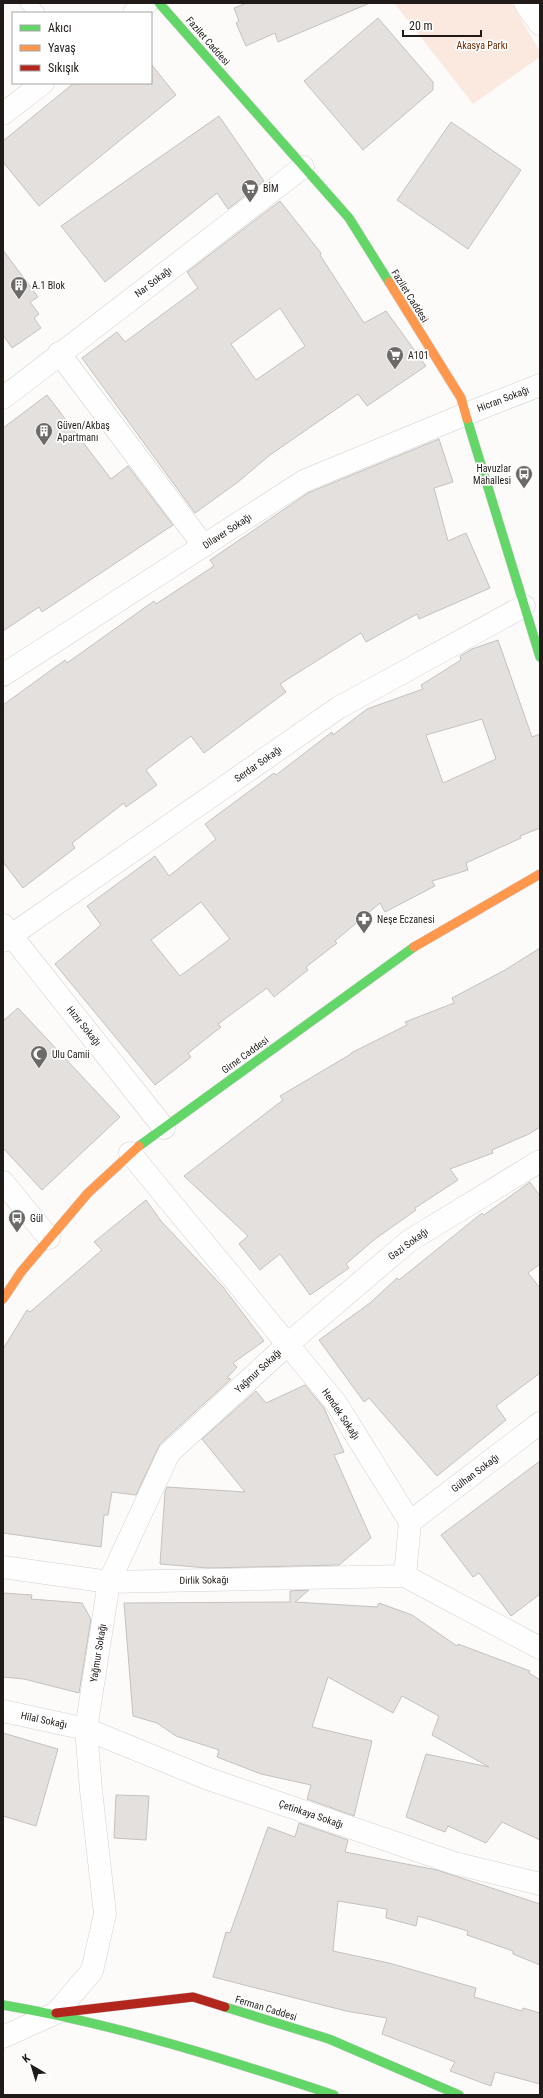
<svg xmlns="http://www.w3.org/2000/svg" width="543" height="2098" font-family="'Roboto Condensed',sans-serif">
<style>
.green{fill:#fbe9e0}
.building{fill:#e3e0de;stroke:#c4c1bf;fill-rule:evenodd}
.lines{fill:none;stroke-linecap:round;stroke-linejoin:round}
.lane-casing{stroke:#d3d0cf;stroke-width:16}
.street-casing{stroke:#d3d0cf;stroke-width:23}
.fast-casing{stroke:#d3d0cf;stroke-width:10}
.slow-casing{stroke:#d3d0cf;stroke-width:10}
.jam-casing{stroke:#d3d0cf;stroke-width:10}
.lane{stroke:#fffefe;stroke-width:15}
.street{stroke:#fffefe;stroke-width:22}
.fast{stroke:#63d668;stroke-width:9}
.slow{stroke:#ff974d;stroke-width:9}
.jam{stroke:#b3261e;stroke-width:9}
.labels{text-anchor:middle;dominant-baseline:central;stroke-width:3.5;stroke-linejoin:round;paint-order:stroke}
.street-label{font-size:10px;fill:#201b18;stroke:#fff}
.park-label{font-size:10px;fill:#6c2b00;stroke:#fff}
.poi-label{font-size:10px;fill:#201b18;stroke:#fff;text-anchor:start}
</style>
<rect width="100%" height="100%" fill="#fcfbfa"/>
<path class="green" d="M 394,3 L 512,3 L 540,52 L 540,57 L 473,104 Z"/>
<g class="building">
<path d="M 247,3 L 370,3 L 278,42 L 275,33 L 246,46 L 236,23 L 239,21 L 234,8 Z"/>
<path d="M 378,18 L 433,82 L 433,90 L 363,150 L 304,81 Z"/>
<path d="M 151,64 L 176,95 L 39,206 L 3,162 L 3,141 L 74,83 L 151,83 Z"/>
<path d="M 219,116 L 264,181 L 228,209 L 217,193 L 105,282 L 61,226 Z"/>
<path d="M 451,122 L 521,170 L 468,249 L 397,200 Z"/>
<path d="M 280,201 L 321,253 L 320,255 L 364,323 L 386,311 L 426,366 L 367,406 L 358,394 L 270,455 L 238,482 L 195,513 L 82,358 L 117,332 L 125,342 L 198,288 L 187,272 ZM 280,308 L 305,346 L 256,380 L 231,344 Z"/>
<path d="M 3,250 L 38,297 L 30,302 L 39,314 L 34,318 L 41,328 L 12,348 L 3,335 Z"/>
<path d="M 47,395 L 111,479 L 128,466 L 173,525 L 42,612 L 39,607 L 3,631 L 3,428 Z"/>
<path d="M 439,439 L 453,482 L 434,488 L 448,541 L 466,533 L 490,588 L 419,619 L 417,614 L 366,642 L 361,633 L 280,684 L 286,692 L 204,753 L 191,736 L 146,770 L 157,785 L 126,807 L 124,803 L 72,843 L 75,848 L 23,888 L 3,862 L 3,705 L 65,660 L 67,663 L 154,601 L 156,604 L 214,566 L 210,560 L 308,493 Z"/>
<path d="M 498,640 L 532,737 L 540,734 L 540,828 L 520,836 L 521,838 L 466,863 L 468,870 L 432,881 L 435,886 L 385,912 L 380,903 L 335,941 L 337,943 L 306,967 L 308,970 L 274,997 L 267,988 L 218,1024 L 221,1027 L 188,1053 L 191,1057 L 155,1085 L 55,964 L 101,925 L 87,906 L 155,856 L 169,876 L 216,839 L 205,824 L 274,773 L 276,775 L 332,732 L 333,735 L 367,709 L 423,689 L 421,685 L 461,660 L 460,656 L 472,649 ZM 482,719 L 496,759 L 443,783 L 426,735 ZM 201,902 L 230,939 L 180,976 L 151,940 Z"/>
<path d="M 540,948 L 540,1127 L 529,1134 L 492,1150 L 493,1153 L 450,1169 L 458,1180 L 415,1208 L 416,1210 L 375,1239 L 346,1264 L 349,1268 L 310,1295 L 280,1254 L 260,1270 L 239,1244 L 248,1236 L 184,1176 L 283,1100 L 280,1096 L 351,1054 L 351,1053 L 407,1025 L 405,1022 L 454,1003 L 452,998 L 505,970 Z"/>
<path d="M 18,1008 L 120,1117 L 42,1190 L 3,1148 L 3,1021 Z"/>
<path d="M 530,1182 L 540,1196 L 540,1264 L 528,1273 L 540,1288 L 540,1373 L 496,1406 L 506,1420 L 437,1476 L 369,1398 L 364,1402 L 319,1340 L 370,1303 L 397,1278 L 399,1280 L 482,1213 L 484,1215 Z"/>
<path d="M 146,1200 L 161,1221 L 223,1287 L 264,1341 L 233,1363 L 237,1367 L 227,1378 L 231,1379 L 160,1444 L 136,1495 L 112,1492 L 108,1515 L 104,1515 L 101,1547 L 3,1533 L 3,1349 L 27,1310 L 30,1312 L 102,1250 L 94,1242 Z"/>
<path d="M 305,1385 L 324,1408 L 344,1452 L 334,1455 L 371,1538 L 339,1565 L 208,1568 L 160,1564 L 165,1492 L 167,1487 L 245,1492 L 202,1439 L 256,1391 L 266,1403 Z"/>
<path d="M 540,1461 L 540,1594 L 511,1616 L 479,1573 L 473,1577 L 441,1535 Z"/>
<path d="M 309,1590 L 295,1602 L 377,1607 L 379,1603 L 412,1615 L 457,1646 L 458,1644 L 530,1671 L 529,1673 L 540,1680 L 540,1840 L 502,1822 L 486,1843 L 448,1826 L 445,1832 L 406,1817 L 426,1754 L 489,1767 L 432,1735 L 439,1716 L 402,1696 L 393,1713 L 328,1677 L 312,1727 L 372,1741 L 354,1816 L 307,1799 L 311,1785 L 261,1774 L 217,1757 L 219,1750 L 176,1736 L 157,1723 L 133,1716 L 124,1603 L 290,1602 L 290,1591 Z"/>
<path d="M 3,1593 L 32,1595 L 31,1599 L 82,1603 L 91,1619 L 79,1693 L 24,1679 L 3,1677 Z"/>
<path d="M 3,1733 L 58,1749 L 36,1826 L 3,1816 Z"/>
<path d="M 116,1795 L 149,1796 L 146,1840 L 114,1838 Z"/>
<path d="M 299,1823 L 348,1840 L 345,1852 L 437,1870 L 540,1904 L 540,1965 L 513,1954 L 513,1951 L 467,1935 L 468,1931 L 418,1916 L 416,1926 L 386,1918 L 387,1909 L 338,1901 L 333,1951 L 389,1963 L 476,1988 L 474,1997 L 522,2011 L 523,2008 L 540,2013 L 540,2084 L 495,2072 L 491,2086 L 450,2071 L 455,2062 L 382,2034 L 387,2018 L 346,2011 L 213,1977 L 226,1932 L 230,1933 L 268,1827 L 295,1837 Z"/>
</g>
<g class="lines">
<defs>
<path id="lane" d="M 28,3 L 37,13"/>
<g id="street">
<path d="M 525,3 L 540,24"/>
<path d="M 134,13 L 147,3"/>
<path d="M 3,114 L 43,83"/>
<path d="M 59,353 L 204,546"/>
<path d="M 3,398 L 303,167"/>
<path d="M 3,675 L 304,481 L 466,414 L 540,385"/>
<path d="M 3,925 L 164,1128"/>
<path d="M 3,941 L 338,708 L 524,606"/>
<path d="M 130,1153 L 336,1403 L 410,1522 L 405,1576 L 540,1648"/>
<path d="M 3,1182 L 49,1238"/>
<path d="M 410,1522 L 540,1423"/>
<path d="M 3,1567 L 109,1582 L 405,1576"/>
<path d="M 3,1711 L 86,1729 L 206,1778 L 454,1863 L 540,1884"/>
<path d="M 3,2037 L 56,2013 L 92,1971 L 105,1914 L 91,1790 L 86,1729 L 109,1582 L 169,1453 L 288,1344 L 409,1241 L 540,1161"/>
</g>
<g id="fast">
<path d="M 159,3 L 349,218 L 389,282"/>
<path d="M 467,419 L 540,657"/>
<path d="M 139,1146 L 414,947"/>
<path d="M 3,2005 C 116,2024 225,2059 334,2095"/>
<path d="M 225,2007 L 329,2039 L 459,2095"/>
</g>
<g id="slow">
<path d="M 389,282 L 461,398 L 467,419"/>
<path d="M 414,947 L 540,874"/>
<path d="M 3,1299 L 21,1272 L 88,1193 L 139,1146"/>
</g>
<path id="jam" d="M 56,2013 L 193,1997 L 225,2007"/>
</defs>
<use href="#lane" class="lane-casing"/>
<use href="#street" class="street-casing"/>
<use href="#fast" class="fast-casing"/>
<use href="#slow" class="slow-casing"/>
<use href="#jam" class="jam-casing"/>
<use href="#lane" class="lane"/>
<use href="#street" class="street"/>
<use href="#fast" class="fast"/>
<use href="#slow" class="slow"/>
<use href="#jam" class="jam"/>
</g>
<defs>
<symbol id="supermarket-pin" viewBox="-11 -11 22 30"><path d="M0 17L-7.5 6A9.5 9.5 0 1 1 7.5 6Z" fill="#6d6967" stroke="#fff"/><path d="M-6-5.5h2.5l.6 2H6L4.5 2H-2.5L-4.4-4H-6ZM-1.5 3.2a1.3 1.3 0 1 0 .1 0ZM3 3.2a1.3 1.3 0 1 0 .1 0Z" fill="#fff"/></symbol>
<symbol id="building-pin" viewBox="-11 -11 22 30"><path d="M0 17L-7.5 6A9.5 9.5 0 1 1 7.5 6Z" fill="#6d6967" stroke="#fff"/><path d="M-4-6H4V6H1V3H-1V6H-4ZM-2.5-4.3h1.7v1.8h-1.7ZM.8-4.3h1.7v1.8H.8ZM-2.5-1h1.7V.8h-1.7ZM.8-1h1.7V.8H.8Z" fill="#fff"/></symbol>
<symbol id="bus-pin" viewBox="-11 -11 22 30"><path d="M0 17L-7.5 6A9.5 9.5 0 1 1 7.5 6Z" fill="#6d6967" stroke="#fff"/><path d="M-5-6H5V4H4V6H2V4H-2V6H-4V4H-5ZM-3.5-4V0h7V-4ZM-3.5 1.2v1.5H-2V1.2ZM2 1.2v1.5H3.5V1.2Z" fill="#fff"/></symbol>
<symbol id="pharmacy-pin" viewBox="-11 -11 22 30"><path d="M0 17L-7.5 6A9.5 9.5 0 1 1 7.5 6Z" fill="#6d6967" stroke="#fff"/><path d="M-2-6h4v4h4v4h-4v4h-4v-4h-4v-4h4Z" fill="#fff"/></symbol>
<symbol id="mosque-pin" viewBox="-11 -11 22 30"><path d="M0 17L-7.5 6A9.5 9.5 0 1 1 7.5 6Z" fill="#6d6967" stroke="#fff"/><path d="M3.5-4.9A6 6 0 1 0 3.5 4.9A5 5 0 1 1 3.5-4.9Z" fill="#fff"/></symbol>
</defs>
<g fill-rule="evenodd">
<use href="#supermarket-pin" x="240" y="178" width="20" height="27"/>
<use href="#building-pin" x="9" y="275" width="20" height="27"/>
<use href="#supermarket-pin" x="385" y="345" width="20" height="27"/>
<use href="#building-pin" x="34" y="421" width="20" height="27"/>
<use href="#bus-pin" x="514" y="464" width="20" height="27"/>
<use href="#pharmacy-pin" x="354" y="909" width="20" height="27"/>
<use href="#mosque-pin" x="29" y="1044" width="20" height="27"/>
<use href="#bus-pin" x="7" y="1208" width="20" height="27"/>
</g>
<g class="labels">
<g class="street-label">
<text transform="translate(208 41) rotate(49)">Fazilet Caddesi</text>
<text transform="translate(153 282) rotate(-37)">Nar Sokağı</text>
<text transform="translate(410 296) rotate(58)">Fazilet Caddesi</text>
<text transform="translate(503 399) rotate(-21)">Hicran Sokağı</text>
<text transform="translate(227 531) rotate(-33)">Dilaver Sokağı</text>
<text transform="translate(258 764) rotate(-35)">Serdar Sokağı</text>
<text transform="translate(84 1026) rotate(51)">Hızır Sokağı</text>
<text transform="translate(245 1055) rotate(-36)">Girne Caddesi</text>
<text transform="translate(408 1244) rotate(-36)">Gazi Sokağı</text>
<text transform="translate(258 1371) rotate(-43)">Yağmur Sokağı</text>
<text transform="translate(341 1414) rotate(56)">Hendek Sokağı</text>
<text transform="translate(475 1473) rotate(-37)">Gülhan Sokağı</text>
<text transform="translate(204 1580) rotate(-1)">Dirlik Sokağı</text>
<text transform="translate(98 1653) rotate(-81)">Yağmur Sokağı</text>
<text transform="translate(44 1720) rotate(12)">Hilal Sokağı</text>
<text transform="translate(311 1814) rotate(19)">Çetinkaya Sokağı</text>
<text transform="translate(266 2008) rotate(17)">Ferman Caddesi</text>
</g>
<g class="park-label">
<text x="482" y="45">Akasya Parkı</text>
</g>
<g class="poi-label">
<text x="263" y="188">BİM</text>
<text x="32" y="285">A.1 Blok</text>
<text x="408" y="355">A101</text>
<text x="57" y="425">Güven/Akbaş<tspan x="57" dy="12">Apartmanı</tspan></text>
<text x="511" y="468" text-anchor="end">Havuzlar<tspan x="511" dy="12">Mahallesi</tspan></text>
<text x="377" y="919">Neşe Eczanesi</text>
<text x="52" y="1054">Ulu Camii</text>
<text x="30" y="1218">Gül</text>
</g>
</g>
<rect width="543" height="2098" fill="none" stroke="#201b18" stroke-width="8"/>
<rect x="12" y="12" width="140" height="72" fill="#ffffff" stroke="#a6a4a3"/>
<rect x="20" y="25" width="20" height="6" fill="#63d668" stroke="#a6a4a3"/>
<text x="48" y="32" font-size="12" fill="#201b18">Akıcı</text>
<rect x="20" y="45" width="20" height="6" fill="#ff974d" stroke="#a6a4a3"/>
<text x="48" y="52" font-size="12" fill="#201b18">Yavaş</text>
<rect x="20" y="65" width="20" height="6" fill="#b3261e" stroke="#a6a4a3"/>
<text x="48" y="72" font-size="12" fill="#201b18">Sıkışık</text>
<g transform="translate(32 2066) rotate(322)" stroke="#ffffff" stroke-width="3" paint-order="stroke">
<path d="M0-3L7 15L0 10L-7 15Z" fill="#201b18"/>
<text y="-6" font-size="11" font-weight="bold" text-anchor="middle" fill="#201b18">K</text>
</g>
<path d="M403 30v6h78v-6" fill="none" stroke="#201b18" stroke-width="2"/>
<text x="409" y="30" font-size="12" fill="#201b18" stroke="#ffffff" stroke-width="3" paint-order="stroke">20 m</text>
</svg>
